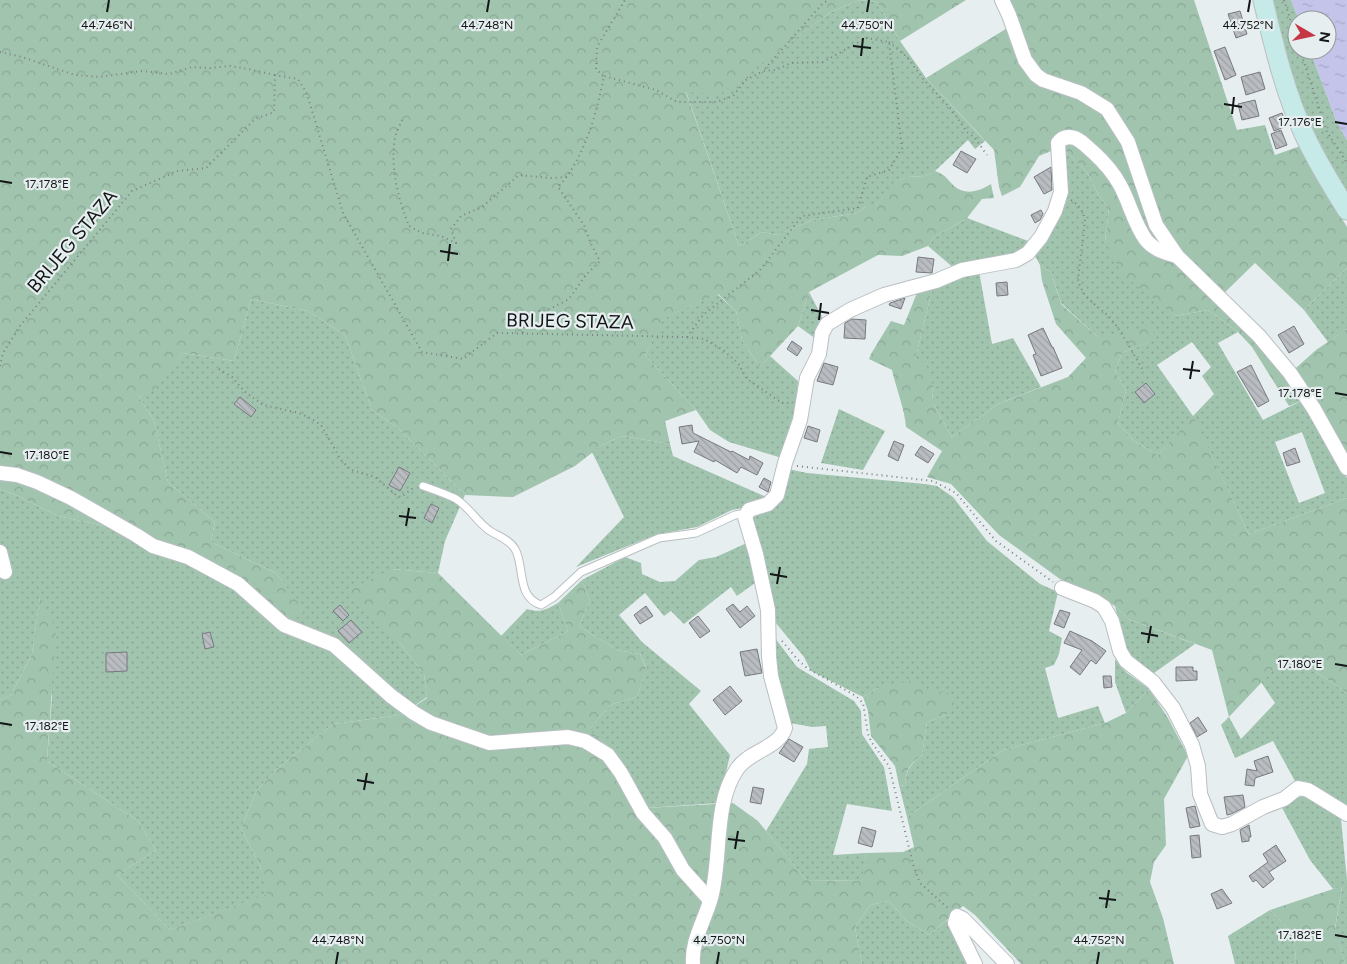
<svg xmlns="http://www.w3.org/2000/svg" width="1347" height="964" font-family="Figtree,sans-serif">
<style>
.grass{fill:url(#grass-dots);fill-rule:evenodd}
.forest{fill:url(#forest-crowns)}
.water{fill:url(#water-ripples)}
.building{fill:url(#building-back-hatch);stroke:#76797e}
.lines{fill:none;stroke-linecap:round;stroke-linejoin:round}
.lane-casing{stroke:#b9bfc2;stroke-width:9}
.street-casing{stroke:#b9bfc2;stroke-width:16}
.secondary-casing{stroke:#b9bfc2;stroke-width:21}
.path{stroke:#7c8082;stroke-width:2;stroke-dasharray:1 4;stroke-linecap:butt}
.lane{stroke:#fff;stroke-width:7}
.street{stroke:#fff;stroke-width:14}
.secondary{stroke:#c6eae8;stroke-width:19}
.ticks{fill:none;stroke:#131617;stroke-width:2}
.labels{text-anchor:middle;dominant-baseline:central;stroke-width:4.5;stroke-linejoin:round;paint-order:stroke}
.street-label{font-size:19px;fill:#131617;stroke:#e7eef0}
.ticks-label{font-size:12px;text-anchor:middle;fill:#131617;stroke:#e7eef0;stroke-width:4.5;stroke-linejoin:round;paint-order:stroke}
</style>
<defs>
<pattern id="grass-dots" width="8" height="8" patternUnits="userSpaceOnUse" patternTransform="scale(1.25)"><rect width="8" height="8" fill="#a1c4af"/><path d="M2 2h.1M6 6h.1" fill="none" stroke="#8aa896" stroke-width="1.8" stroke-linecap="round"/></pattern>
<pattern id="forest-crowns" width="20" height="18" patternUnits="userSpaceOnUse" patternTransform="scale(1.25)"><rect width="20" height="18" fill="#a1c4af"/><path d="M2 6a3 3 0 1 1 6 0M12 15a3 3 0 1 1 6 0" fill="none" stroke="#8aa896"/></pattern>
<pattern id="water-ripples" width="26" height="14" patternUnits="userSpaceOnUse" patternTransform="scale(1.25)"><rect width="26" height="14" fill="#c4c4ea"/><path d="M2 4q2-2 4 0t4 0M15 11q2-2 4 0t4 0" fill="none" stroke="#a8a8c8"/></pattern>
<pattern id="building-back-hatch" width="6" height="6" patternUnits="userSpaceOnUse" patternTransform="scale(1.25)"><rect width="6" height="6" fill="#b9bdc2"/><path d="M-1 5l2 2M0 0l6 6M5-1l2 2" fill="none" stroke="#9ea2a6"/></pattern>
</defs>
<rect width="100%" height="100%" fill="#e7eef0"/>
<g class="grass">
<path d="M 859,0 L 877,2 L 900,41 L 926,78 L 985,141 L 975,149 L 968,140 L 935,171 L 925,176 L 905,177 L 893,184 L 876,206 L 866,206 L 858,213 L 812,220 L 778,235 L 762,232 L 739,246 L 686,91 L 720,93 L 831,12 Z"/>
<path d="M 1272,0 L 1291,0 L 1299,20 L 1297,20 L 1297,50 L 1310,50 L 1337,123 L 1347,140 L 1347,193 L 1336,176 L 1295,92 Z"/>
<path d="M 1062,148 L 1087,172 L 1099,196 L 1109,208 L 1105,241 L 1175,316 L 1208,310 L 1238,332 L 1218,343 L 1263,420 L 1303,400 L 1347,478 L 1347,498 L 1249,534 L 1193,417 L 1158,455 L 1134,441 L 1118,423 L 1126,390 L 1115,371 L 1122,353 L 1152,341 L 1099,338 L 1061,303 L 1051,272 L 1040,265 L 1034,254 L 1055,220 ZM 1192,342 L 1211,367 L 1202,376 L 1214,394 L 1193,416 L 1157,365 ZM 1302,432 L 1325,493 L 1299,503 L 1275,442 Z"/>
<path d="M 967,218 L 1031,242 L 1024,252 L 955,269 L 928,246 L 934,237 Z"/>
<path d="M 1347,268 L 1347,329 L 1328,342 L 1304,310 Z"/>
<path d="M 979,271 L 992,344 L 1013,338 L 1041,387 L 998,404 L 952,437 L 932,401 L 933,386 L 915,360 L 933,286 Z"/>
<path d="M 809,292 L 823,319 L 816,339 L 798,326 Z"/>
<path d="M 717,294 L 736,311 L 742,340 L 760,367 L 770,356 L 798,381 L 796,411 L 782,458 L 729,442 L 710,430 L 696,410 L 645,355 L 662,319 Z"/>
<path d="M 251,299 L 308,311 L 345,335 L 372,410 L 398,428 L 465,495 L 445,541 L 438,573 L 392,569 L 399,642 L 424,674 L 427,697 L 401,715 L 333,724 L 277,769 L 257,790 L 241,828 L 260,866 L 268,894 L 170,930 L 117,875 L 156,850 L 138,821 L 47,761 L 52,697 L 40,597 L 32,654 L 11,695 L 0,700 L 0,489 L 18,496 L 58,516 L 138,533 L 157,544 L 208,560 L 267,603 L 304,612 L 276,573 L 211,542 L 215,522 L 168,482 L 154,421 L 139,397 C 158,387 171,370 183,353 L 234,361 Z"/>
<path d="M 839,409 L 885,431 L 863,470 L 821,463 Z"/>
<path d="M 622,436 L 670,444 L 673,456 L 771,499 L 748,503 L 742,508 L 732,510 L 697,527 L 665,533 L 650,537 L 576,567 L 624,517 L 592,452 L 602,445 Z"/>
<path d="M 788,469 L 807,473 L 925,484 L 937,486 L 953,497 L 987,541 L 1040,584 L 1058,592 L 1049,631 L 1062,638 L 1059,654 L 1054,665 L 1045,668 L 1058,718 L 1098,706 L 1105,723 L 1003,750 L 907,817 L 899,785 L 905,786 C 906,770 910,765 922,755 L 927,722 L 948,714 L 877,688 L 863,697 L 811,671 L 804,657 L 775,622 L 765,562 L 752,518 L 753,513 L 759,510 L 773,510 L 779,502 Z"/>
<path d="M 749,542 L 755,583 L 737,596 L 731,587 L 684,624 L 671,611 L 664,616 L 645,593 L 619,615 L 642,642 L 701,691 L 689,704 L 730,755 L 719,803 L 646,808 L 606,744 L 588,731 L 610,705 L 637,697 L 647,669 L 640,654 L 617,650 L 579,626 L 590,601 L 582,580 L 625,557 L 641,563 L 642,574 L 660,582 L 675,581 L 699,560 L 716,557 Z"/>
<path d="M 558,603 L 568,631 L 521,655 L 501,636 L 527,609 C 540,613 546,610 558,603 Z"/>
<path d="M 1115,606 L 1128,619 L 1195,644 L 1154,673 L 1132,659 L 1125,650 Z"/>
<path d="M 775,638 L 797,667 L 854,701 L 861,711 L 862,734 L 884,767 L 892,811 L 847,804 L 833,855 L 866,853 L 863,881 L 806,880 L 766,831 L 807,764 L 809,749 L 828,747 L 826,726 L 812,727 L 790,723 L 773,669 Z"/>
<path d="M 1115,659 L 1126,672 L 1149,689 L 1126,713 L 1115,682 Z"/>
<path d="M 1310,668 L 1347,693 L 1347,805 L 1305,781 L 1296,783 L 1273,741 L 1235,758 L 1221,725 L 1229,717 L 1241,739 L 1275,703 L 1261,682 L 1274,669 Z"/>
<path d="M 1303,796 L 1312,800 L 1341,819 L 1347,880 L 1347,964 L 1345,964 L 1335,929 L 1342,887 L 1333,889 L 1310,860 L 1280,804 Z"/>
<path d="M 889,901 L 907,921 L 929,935 L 947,920 L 970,964 L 862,964 L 855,928 L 870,905 Z"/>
<path d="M 1270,910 L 1294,935 L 1296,962 L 1289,964 L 1235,964 L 1228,936 Z"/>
</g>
<g class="forest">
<path d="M 0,0 L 966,0 L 900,41 L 877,2 L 859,0 L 831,12 L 720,94 L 686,92 L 739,246 L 762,232 L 778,235 L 812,220 L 858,213 L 866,206 L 876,206 L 892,184 L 905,177 L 925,176 L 935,171 C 945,174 947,179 954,186 C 965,196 980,191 991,184 L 994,198 L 982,199 L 967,218 L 934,237 L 928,246 L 902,256 L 878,255 L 809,292 L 798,326 L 760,367 L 742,340 L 736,311 L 718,294 L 663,319 L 645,355 L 696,410 L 665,421 L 670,444 L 622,436 L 602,445 L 575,466 L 513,497 L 465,495 L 398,428 L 372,410 L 345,335 L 308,311 L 251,299 L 234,361 L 183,353 L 172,369 L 153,390 L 139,397 L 154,421 L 168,482 L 215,522 L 211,542 L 276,573 L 305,612 L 290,622 L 208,560 L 157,544 L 138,533 L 58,516 L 18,496 L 0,489 Z"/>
<path d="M 994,0 L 1194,0 L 1237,130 L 1265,125 L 1275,155 L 1303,145 L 1320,182 L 1347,227 L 1347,268 L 1304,310 L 1255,263 L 1217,300 L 1287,376 L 1316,350 L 1347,329 L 1347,460 L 1312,396 L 1289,406 L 1252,347 L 1238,332 L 1208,310 L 1175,316 L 1122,274 L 1105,241 L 1109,208 L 1099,196 L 1087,172 L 1062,148 L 1056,149 L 1039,156 L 1020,187 L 1002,196 L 999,187 L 994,150 L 926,78 L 1009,27 Z"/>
<path d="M 1040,265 L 1051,272 L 1061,304 L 1099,338 L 1153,325 L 1153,341 L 1122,353 L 1115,371 L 1126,390 L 1118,423 L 1134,441 L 1158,455 L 1193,416 L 1249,534 L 1347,498 L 1347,693 L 1310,668 L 1274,669 L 1229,717 L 1212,650 L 1128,619 L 1115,606 L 1060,579 L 999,535 L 951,484 L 927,477 L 942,451 L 906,427 C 905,410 896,388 892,370 L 869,359 L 871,354 L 891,321 L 904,325 L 919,288 L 933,286 L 915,360 L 927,363 L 933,386 L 932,401 L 952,437 L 998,404 L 1068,377 L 1086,358 L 1056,324 L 1042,281 Z"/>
<path d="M 392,569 L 438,573 L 521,655 L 568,631 L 558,603 L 582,580 L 590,601 L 579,626 L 617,650 L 640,654 L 647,670 L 637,697 L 610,705 L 589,730 L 606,744 L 621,761 L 646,808 L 733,803 L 758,821 L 806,880 L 862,881 L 866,853 L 903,852 L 914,847 L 907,817 L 1003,750 L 1105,723 L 1126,713 L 1149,689 L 1168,718 L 1188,756 L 1164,799 L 1166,845 L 1154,862 L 1150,882 L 1163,918 L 1174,964 L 1021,964 L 975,915 L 963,906 L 929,935 L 907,921 L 889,901 L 870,905 L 855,928 L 862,964 L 0,964 L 0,700 L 11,695 L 32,654 L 40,596 L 56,629 L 47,761 L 138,821 L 156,850 L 117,875 L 170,930 L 267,894 L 260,866 L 241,828 L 257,790 L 277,769 L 333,724 L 401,715 L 427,698 L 424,674 L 399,642 L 349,590 Z"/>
<path d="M 917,679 L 927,690 L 950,693 L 954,704 L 948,714 L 927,722 L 922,755 C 909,765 906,770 905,786 L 899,785 L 895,766 L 871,736 L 868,711 L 863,697 L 877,688 Z"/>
<path d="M 1342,886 L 1335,928 L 1345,964 L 1289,964 L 1296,962 L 1294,935 L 1270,910 Z"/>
</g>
<path class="water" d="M 1291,0 L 1347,0 L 1347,140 L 1337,123 L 1310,50 L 1327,50 L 1327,20 L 1299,20 Z"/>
<g class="building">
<path d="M 1240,11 L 1247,34 L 1236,38 L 1228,14 Z"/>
<path d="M 1225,47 L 1236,75 L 1225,80 L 1214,51 Z"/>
<path d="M 1260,72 L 1265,89 L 1246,95 L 1241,77 Z"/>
<path d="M 1255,100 L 1259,116 L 1242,120 L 1238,104 Z"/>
<path d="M 1282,113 L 1287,126 L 1274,131 L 1269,118 Z"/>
<path d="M 1281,130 L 1287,145 L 1276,149 L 1271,134 Z"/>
<path d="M 961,151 L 976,159 L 967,173 L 953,165 Z"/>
<path d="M 1051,167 L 1052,190 L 1044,194 L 1034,177 Z"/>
<path d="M 1041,210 L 1043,214 L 1040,220 L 1035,223 L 1031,215 Z"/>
<path d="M 918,257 L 934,259 L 932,273 L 916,272 Z"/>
<path d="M 1007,282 L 1008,295 L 997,296 L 996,283 Z"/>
<path d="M 905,298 L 901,309 L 889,305 L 890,303 Z"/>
<path d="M 852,319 L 866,320 L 865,339 L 844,338 L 845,323 Z"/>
<path d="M 1294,326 L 1304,344 L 1289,353 L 1278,335 Z"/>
<path d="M 1043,328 L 1052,347 L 1053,347 L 1062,368 L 1041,376 L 1033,355 L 1036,354 L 1028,335 Z"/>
<path d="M 792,341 L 802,348 L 797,356 L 787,349 Z"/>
<path d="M 824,363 L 838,367 L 833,385 L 817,381 Z"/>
<path d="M 1251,365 L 1269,401 L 1258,407 L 1237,372 Z"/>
<path d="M 1146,383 L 1155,394 L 1144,403 L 1135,392 Z"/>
<path d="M 240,397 L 256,410 L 251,417 L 234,404 Z"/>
<path d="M 692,425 L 693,433 L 731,452 L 732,451 L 749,460 L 750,456 L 763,463 L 757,475 L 741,467 L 737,473 L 715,460 L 714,462 L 694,452 L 699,441 L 682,444 L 679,427 Z"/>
<path d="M 808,426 L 820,430 L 817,442 L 804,438 Z"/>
<path d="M 894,441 L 904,445 L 898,461 L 888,456 Z"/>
<path d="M 921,446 L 934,454 L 928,463 L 915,455 Z"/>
<path d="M 1295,448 L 1300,462 L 1287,466 L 1283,453 Z"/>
<path d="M 399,467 L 410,473 L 400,491 L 389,485 Z"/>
<path d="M 764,478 L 771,482 L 768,492 L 759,487 Z"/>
<path d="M 431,504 L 439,508 L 432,523 L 424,518 Z"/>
<path d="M 733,604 L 740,612 L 747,606 L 755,616 L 740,628 L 726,609 Z"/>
<path d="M 340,605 L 349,615 L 343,621 L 333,611 Z"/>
<path d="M 646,606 L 653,616 L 640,624 L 634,615 Z"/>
<path d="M 1060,610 L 1070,613 L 1064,628 L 1054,624 Z"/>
<path d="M 698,616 L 710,631 L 700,638 L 689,623 Z"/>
<path d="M 351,620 L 362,632 L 349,643 L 338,631 Z"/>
<path d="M 1070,631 L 1092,641 L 1106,651 L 1096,664 L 1091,660 L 1080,675 L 1070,667 L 1082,650 L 1064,643 Z"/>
<path d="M 210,632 L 214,647 L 205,649 L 202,634 Z"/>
<path d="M 757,649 L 762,673 L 745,676 L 740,652 Z"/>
<path d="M 127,652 L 127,671 L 106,672 L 106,653 Z"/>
<path d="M 1176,667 L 1193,667 L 1193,671 L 1197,671 L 1197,680 L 1176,681 Z"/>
<path d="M 1103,676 L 1111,676 L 1112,687 L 1104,688 Z"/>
<path d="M 730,686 L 742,701 L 725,715 L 713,700 Z"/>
<path d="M 1198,717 L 1207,731 L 1197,737 L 1190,723 Z"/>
<path d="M 789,739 L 803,747 L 794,762 L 779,753 Z"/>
<path d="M 1268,756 L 1273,772 L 1255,778 L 1254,786 L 1245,785 L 1247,769 L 1257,771 L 1254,761 Z"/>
<path d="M 753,787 L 764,789 L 761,804 L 750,802 Z"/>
<path d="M 1243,795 L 1245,807 L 1231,814 L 1227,815 L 1224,797 Z"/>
<path d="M 1195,806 L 1200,826 L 1190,828 L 1186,808 Z"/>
<path d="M 1249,825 L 1251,837 L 1249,837 L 1249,841 L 1242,842 L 1240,830 Z"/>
<path d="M 862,827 L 876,831 L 872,847 L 858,843 Z"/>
<path d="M 1199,835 L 1201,857 L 1192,858 L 1190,836 Z"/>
<path d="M 1276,845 L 1286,861 L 1269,872 L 1274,879 L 1263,888 L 1256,880 L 1253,882 L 1249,876 L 1268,862 L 1263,854 Z"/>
<path d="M 1222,889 L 1232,903 L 1217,909 L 1211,894 Z"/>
</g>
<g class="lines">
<defs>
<path id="lane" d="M 423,486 C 434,490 446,494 456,499 C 469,507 477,522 490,531 C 498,536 510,540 515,549 C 525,566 516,597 541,605 L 554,597 L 581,572 L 659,538 L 696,533 L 735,515 L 747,513"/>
<g id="street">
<path d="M 1002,0 L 1009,15 L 1025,60 L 1036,75 L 1043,80 L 1081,93 L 1107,109 L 1128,142 L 1156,225 L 1177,256 L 1259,336 L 1290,373 L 1314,409 L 1347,468"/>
<path d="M 0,473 L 17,475 L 37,482 L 71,498 L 136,535 L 153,546 L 188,557 L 238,584 L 284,625 L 334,645 L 391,696 L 414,713 L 431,723 L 489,743 L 568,737 L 585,741 L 608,755 L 621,773 L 643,813 L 665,838 L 683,870 L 710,900"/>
<path d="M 0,552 L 5,572"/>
<path d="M 1062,588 L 1095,601 L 1104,607 L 1112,621 L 1120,651 L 1126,661 L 1153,682 L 1173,708 L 1192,745 L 1198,766 L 1200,794 L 1212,824 L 1222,827 L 1232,824 L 1263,807 L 1284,799 L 1298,788 L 1308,790 L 1347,814"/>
<path d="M 693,964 C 691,941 705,920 711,898 C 722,858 713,804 737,769 C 749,751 779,748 785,728 L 771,676 L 769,656 L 768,610 L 756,554 L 745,517 L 749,510 L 768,504 L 777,495 L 785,463 L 800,420 L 807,378 L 819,354 L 822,333 L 827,324 L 850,310 L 884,295 L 936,281 L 962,270 L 1016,260 L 1028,253 L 1041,237 L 1055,211 L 1061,192 L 1058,143 C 1062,137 1068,136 1075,138 C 1082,141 1087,147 1093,152 C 1104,162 1113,172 1120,185 C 1130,203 1134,224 1146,240 C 1154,250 1166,253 1177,256"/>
<path d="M 975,964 L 955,923 L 957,916 L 963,919 L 1007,964"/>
</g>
<path id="secondary" d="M 1263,0 C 1274,46 1285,93 1305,136 C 1317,162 1332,186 1347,210"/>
</defs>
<use href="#lane" class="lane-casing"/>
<use href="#street" class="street-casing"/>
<use href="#secondary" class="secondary-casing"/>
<g class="path">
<path d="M 1284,0 L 1297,40"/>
<path d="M 889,42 L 907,57 L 924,80 L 952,110 L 967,132 L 975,138 L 987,155"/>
<path d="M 1300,50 L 1327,132 L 1347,163"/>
<path d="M 0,52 L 22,57 L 75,75 L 99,77 L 142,71 L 169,74 L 192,67 L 210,68 L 230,66 L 248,69 L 275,75"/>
<path d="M 603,76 L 596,69 L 597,47 L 625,0"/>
<path d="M 402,120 C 400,125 396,132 395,138 C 390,167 398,199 409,226 L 422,233 L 441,236 L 456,243 L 451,229 L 461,216 L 482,207 L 519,175 L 550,178 L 568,177"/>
<path d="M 1071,200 C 1080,206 1083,211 1085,221 L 1078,279 C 1082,300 1099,305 1112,320 C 1124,335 1133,354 1143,370"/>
<path d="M 523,333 L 524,325 L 532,312 L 550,309 L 569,299 L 585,276 L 600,261 L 591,244 L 584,225 L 558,187 C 584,160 597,112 604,76 L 656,90 L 677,102 L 716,102 L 733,96 L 746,80 L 763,71"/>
<path d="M 687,337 L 704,339 L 723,350 L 738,363 L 747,379 L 782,403 L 790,403"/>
<path d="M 0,366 L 3,353 L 20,326 L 132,191 L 177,171 L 206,168 L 255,119 L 274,112 L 275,75 L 298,79 L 307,94 L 343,213 L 422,352 L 463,359 L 497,333 L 687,337 L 703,315 L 760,270 L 802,216 L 858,208 L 867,177 L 889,170 L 902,148 L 889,42 L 866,38 L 823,62 L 791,63 L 776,70 L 763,71 L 823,3 L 829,0"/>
<path d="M 219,369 L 232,377 L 244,391 L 263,405 L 299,413 L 312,419 L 321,425 L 341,460 L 351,470 L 375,477 L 396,495 L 401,497 L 413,488"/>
<path d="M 797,466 L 933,481 L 956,493 L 996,541 L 1053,582"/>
<path d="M 782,641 L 798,660 L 807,668 L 856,696 L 863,703 L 868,734 L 872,743 L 889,766 L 914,868 L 920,883 L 949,909"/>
</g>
<use href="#lane" class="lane"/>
<use href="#street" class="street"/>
<use href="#secondary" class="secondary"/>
</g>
<path class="ticks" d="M 107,12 L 109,0M 487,12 L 489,0M 867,12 L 869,0M 1248,12 L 1250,0M 853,46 L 871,48M 861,56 L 863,38M 1224,104 L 1242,107M 1232,114 L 1234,97M 1335,122 L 1347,124M 0,181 L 12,183M 440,251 L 458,254M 448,261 L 450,244M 811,310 L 829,313M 819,320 L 821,303M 1183,369 L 1200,371M 1190,379 L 1193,361M 1335,393 L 1347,395M 0,452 L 12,454M 399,516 L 416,518M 406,526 L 409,508M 770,574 L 787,577M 777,584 L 780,567M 1141,633 L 1158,636M 1148,643 L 1151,626M 1335,664 L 1347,666M 0,723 L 12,725M 357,780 L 374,783M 364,790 L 367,773M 728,839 L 745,841M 735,849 L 738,831M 1099,898 L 1116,900M 1106,908 L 1109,890M 1335,935 L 1347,937M 336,964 L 338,952M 717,964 L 719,952M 1097,964 L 1099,952"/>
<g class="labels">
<g class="street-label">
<text transform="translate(72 241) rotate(-50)">BRIJEG STAZA</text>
<text transform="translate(570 321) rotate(1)">BRIJEG STAZA</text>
</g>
</g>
<g class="ticks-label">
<text x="487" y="29">44.748°N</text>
<text x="867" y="29">44.750°N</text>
<text x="1248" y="29">44.752°N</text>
<text x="107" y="29">44.746°N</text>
<text x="1300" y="126">17.176°E</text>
<text x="47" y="188">17.178°E</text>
<text x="1300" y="397">17.178°E</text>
<text x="47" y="459">17.180°E</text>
<text x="1300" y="668">17.180°E</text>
<text x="47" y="730">17.182°E</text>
<text x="1300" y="939">17.182°E</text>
<text x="338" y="944">44.748°N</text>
<text x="719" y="944">44.750°N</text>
<text x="1099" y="944">44.752°N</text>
</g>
<g transform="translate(1312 35) rotate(99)"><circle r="24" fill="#e7eef0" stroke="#929899"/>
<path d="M0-4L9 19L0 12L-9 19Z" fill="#c63644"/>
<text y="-8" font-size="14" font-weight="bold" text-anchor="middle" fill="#131617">N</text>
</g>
</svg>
